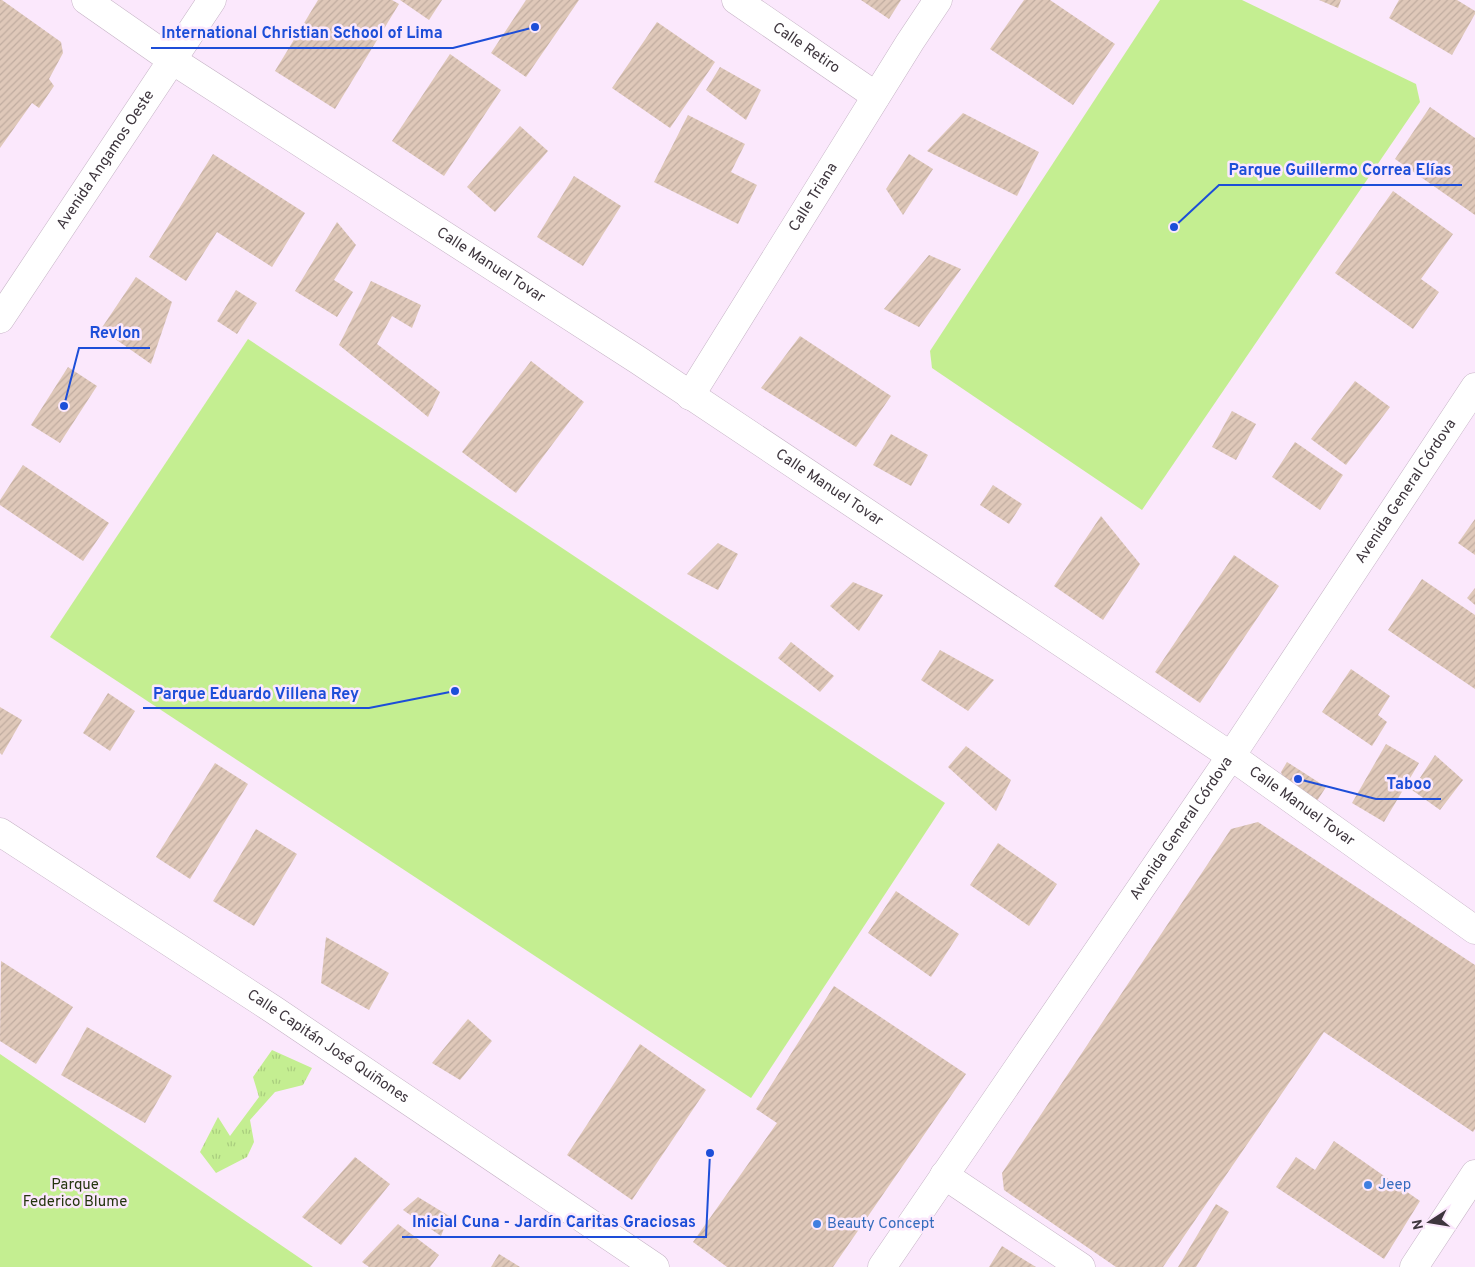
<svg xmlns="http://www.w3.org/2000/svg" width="1475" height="1267" font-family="Overpass,sans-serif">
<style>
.grass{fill:url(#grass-tufts)}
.green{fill:#c4ee91}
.building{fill:url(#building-hatch)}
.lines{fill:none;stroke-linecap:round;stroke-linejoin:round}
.minor-casing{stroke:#c5b3c5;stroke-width:29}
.tertiary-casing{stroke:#c5b3c5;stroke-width:29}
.minor{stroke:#fff;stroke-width:28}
.tertiary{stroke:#fff;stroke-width:28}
.shop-dot{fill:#3f7fe0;stroke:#fbe8fc;stroke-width:2}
.labels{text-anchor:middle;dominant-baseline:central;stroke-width:5;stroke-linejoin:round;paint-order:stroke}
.street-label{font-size:15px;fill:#3e363e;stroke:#fbe8fc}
.park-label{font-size:15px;fill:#25350e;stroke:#fbe8fc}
.shop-label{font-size:15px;fill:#366cbe;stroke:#fbe8fc;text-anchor:start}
.leader{fill:none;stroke:#1d4ed8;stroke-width:2}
.callout-dot{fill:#1d4ed8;stroke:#fbe8fc;stroke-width:2}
.callout-label{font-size:16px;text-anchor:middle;font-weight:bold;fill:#1d4ed8;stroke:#fbe8fc;stroke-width:5;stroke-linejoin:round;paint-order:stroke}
</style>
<defs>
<pattern id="grass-tufts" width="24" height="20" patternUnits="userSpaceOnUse" patternTransform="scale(1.25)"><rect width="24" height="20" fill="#c4ee91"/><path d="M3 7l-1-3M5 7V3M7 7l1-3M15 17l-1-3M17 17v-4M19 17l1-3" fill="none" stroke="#a9cd7e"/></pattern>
<pattern id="building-hatch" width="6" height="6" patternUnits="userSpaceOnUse" patternTransform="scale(1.25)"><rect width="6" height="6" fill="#dfc8b9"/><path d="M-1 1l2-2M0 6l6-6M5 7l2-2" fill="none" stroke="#c0aca0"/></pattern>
</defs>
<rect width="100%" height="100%" fill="#fbe8fc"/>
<path class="grass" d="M 272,1050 L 312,1068 L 303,1085 L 275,1092 L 250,1120 L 254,1142 L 247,1157 L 216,1173 L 200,1152 L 218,1117 L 230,1136 L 259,1097 L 253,1077 Z"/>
<g class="green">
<path d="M 1160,0 L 1242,0 L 1416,84 L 1420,102 L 1142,510 L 932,368 L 930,351 Z"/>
<path d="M 248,339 L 945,803 L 751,1098 L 50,637 Z"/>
<path d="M 0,1054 L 313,1267 L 0,1267 Z"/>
</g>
<g class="building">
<path d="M 0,0 L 2,0 L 61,42 L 63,53 L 49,79 L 54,86 L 39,108 L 32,103 L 0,148 Z"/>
<path d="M 318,0 L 392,0 L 399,4 L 335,109 L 275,71 Z"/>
<path d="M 400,0 L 442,0 L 429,20 Z"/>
<path d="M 526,0 L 579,0 L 526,77 L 491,53 Z"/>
<path d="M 861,0 L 901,0 L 889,19 Z"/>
<path d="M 1024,0 L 1050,0 L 1115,44 L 1073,105 L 990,49 Z"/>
<path d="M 1319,0 L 1341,0 L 1338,8 Z"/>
<path d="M 1399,0 L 1457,0 L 1475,11 L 1475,14 L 1452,55 L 1389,18 Z"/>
<path d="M 657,22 L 715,62 L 670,128 L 612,88 Z"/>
<path d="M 450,54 L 501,90 L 444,176 L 392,141 Z"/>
<path d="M 720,67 L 761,90 L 746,120 L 706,90 Z"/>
<path d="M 1430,107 L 1475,138 L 1475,215 L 1395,159 Z"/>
<path d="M 963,113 L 1039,152 L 1017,196 L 927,151 Z"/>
<path d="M 688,115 L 745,144 L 731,172 L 757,185 L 738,224 L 654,182 Z"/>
<path d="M 520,126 L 548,151 L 495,212 L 467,187 Z"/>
<path d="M 213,154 L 305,213 L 272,267 L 217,232 L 186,281 L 149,257 Z"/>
<path d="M 909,154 L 933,169 L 903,215 L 886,189 Z"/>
<path d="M 574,176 L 621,206 L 583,266 L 537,237 Z"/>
<path d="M 1393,191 L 1453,234 L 1421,279 L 1439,292 L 1413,329 L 1335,273 Z"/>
<path d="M 337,222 L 356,245 L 334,280 L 353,292 L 337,317 L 295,291 Z"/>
<path d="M 929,255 L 961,269 L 919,327 L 884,309 Z"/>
<path d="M 136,277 L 172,302 L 151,364 L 101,329 Z"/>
<path d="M 371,281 L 421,305 L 412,328 L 392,316 L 377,344 L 440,392 L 428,417 L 339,345 Z"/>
<path d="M 236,290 L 257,303 L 237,334 L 217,321 Z"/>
<path d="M 800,336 L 891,396 L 856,447 L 761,388 Z"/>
<path d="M 531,361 L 584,402 L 516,493 L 462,452 Z"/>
<path d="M 68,367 L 97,386 L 60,443 L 31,425 Z"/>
<path d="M 1355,381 L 1390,407 L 1346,465 L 1311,439 Z"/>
<path d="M 1232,411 L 1256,424 L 1236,460 L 1212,447 Z"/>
<path d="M 891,434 L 928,455 L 911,486 L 873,465 Z"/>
<path d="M 1295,442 L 1343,475 L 1320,510 L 1272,477 Z"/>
<path d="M 23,465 L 109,523 L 83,561 L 0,505 L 0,500 Z"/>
<path d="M 993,485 L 1022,504 L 1009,524 L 980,505 Z"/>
<path d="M 1101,516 L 1140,564 L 1103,620 L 1054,586 Z"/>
<path d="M 1475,519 L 1475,555 L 1458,543 Z"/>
<path d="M 718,543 L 738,554 L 718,590 L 687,574 Z"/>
<path d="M 1234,555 L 1279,586 L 1200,703 L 1155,672 Z"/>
<path d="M 1422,579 L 1475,615 L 1475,689 L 1388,630 Z"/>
<path d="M 853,582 L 883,595 L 859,631 L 830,606 Z"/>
<path d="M 1475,588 L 1475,605 L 1467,598 Z"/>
<path d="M 791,642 L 834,676 L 820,692 L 778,658 Z"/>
<path d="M 940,650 L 994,680 L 968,711 L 921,680 Z"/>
<path d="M 1351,669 L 1390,696 L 1378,715 L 1387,722 L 1372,746 L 1322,712 Z"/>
<path d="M 108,693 L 135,711 L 110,751 L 83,733 Z"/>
<path d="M 0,707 L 22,720 L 2,755 L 0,753 Z"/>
<path d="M 1386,744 L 1419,763 L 1384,822 L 1352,803 Z"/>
<path d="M 966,746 L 1011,780 L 996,811 L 948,767 Z"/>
<path d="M 1435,755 L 1463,780 L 1440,810 L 1412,790 Z"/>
<path d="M 1287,762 L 1326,787 L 1315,804 L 1286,786 L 1281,772 Z"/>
<path d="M 215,763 L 248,784 L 190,879 L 156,857 Z"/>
<path d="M 1258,822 L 1475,965 L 1475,1129 L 1473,1132 L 1324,1032 L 1163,1267 L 1116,1267 L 1004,1190 L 1002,1173 L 1231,829 Z"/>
<path d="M 256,829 L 297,854 L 254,926 L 213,901 Z"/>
<path d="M 998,843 L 1057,884 L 1029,926 L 970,885 Z"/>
<path d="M 896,891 L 959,934 L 931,977 L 868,933 Z"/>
<path d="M 326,937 L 389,973 L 369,1010 L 321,983 Z"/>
<path d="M 1,961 L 73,1007 L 36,1064 L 0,1041 Z"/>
<path d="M 834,986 L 966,1074 L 833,1267 L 727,1267 L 693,1242 L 777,1123 L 756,1109 Z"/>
<path d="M 468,1019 L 492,1041 L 460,1080 L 432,1063 Z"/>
<path d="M 87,1027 L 172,1076 L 145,1123 L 61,1075 Z"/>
<path d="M 640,1044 L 706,1090 L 632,1200 L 567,1155 Z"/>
<path d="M 1334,1141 L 1420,1201 L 1384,1259 L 1276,1187 L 1296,1157 L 1315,1170 Z"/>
<path d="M 355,1157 L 390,1184 L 341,1245 L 302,1217 Z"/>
<path d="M 418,1197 L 449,1216 L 441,1236 L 403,1210 Z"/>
<path d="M 1216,1204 L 1229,1212 L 1196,1267 L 1178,1267 Z"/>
<path d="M 398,1224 L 439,1255 L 430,1267 L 369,1267 L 362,1262 Z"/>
<path d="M 1002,1246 L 1036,1267 L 989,1267 Z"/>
<path d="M 499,1254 L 520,1267 L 491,1267 Z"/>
</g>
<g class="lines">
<defs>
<g id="minor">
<path id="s1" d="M 86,0 L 172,60 L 638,360 L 1231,756 L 1475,930"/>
<path id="s2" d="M 736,0 L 876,96"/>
<path id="s3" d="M 690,396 L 910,42 L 938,0"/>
<path id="s4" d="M 0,832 L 274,1010 L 655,1267"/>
<path d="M 944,1175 L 1081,1267"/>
<path d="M 1414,1267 L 1475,1174"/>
</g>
<g id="tertiary">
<path id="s5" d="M 0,319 L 212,0"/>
<path id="s6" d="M 882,1267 L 1231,756 L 1475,387"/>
</g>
</defs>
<use href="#minor" class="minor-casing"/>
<use href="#tertiary" class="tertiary-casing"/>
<use href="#minor" class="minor"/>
<use href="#tertiary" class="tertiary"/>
</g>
<g class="shop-dot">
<circle cx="1368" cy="1185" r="5"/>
<circle cx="817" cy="1224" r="5"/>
</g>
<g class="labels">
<g class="street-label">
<text stroke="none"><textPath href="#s2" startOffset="85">Calle Retiro</textPath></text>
<text stroke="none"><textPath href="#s5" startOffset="191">Avenida Angamos Oeste</textPath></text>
<text stroke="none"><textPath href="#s3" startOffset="234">Calle Triana</textPath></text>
<text stroke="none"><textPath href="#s1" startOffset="484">Calle Manuel Tovar</textPath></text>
<text stroke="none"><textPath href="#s1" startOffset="889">Calle Manuel Tovar</textPath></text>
<text stroke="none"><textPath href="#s6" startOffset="936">Avenida General Córdova</textPath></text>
<text stroke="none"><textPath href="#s1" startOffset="1459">Calle Manuel Tovar</textPath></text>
<text stroke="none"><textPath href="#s6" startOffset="531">Avenida General Córdova</textPath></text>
<text stroke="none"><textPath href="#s4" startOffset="392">Calle Capitán José Quiñones</textPath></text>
</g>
<g class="park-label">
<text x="75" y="1185">Parque<tspan x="75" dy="17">Federico Blume</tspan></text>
</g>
<g class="shop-label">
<text x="1378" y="1185">Jeep</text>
<text x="827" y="1224">Beauty Concept</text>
</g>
</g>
<path class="leader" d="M535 27L453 48H151M1174 227L1219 185H1462M64 406L79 348H150M455 691L369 708H143M1298 779L1376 799H1441M710 1153L706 1237H402"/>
<g class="callout-dot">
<circle cx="535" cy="27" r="5"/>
<circle cx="1174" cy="227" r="5"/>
<circle cx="64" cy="406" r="5"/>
<circle cx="455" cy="691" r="5"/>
<circle cx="1298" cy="779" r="5"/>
<circle cx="710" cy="1153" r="5"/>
</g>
<g class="callout-label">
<text x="302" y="38">International Christian School of Lima</text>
<text x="1340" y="175">Parque Guillermo Correa Elías</text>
<text x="115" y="338">Revlon</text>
<text x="256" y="699">Parque Eduardo Villena Rey</text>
<text x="1409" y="789">Taboo</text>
<text x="554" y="1227">Inicial Cuna - Jardín Caritas Graciosas</text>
</g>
<g transform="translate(1430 1222) rotate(258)" stroke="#fbe8fc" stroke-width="4" paint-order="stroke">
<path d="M0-4L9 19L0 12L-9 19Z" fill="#3e363e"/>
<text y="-8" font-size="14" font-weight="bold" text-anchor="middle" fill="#3e363e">N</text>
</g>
</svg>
